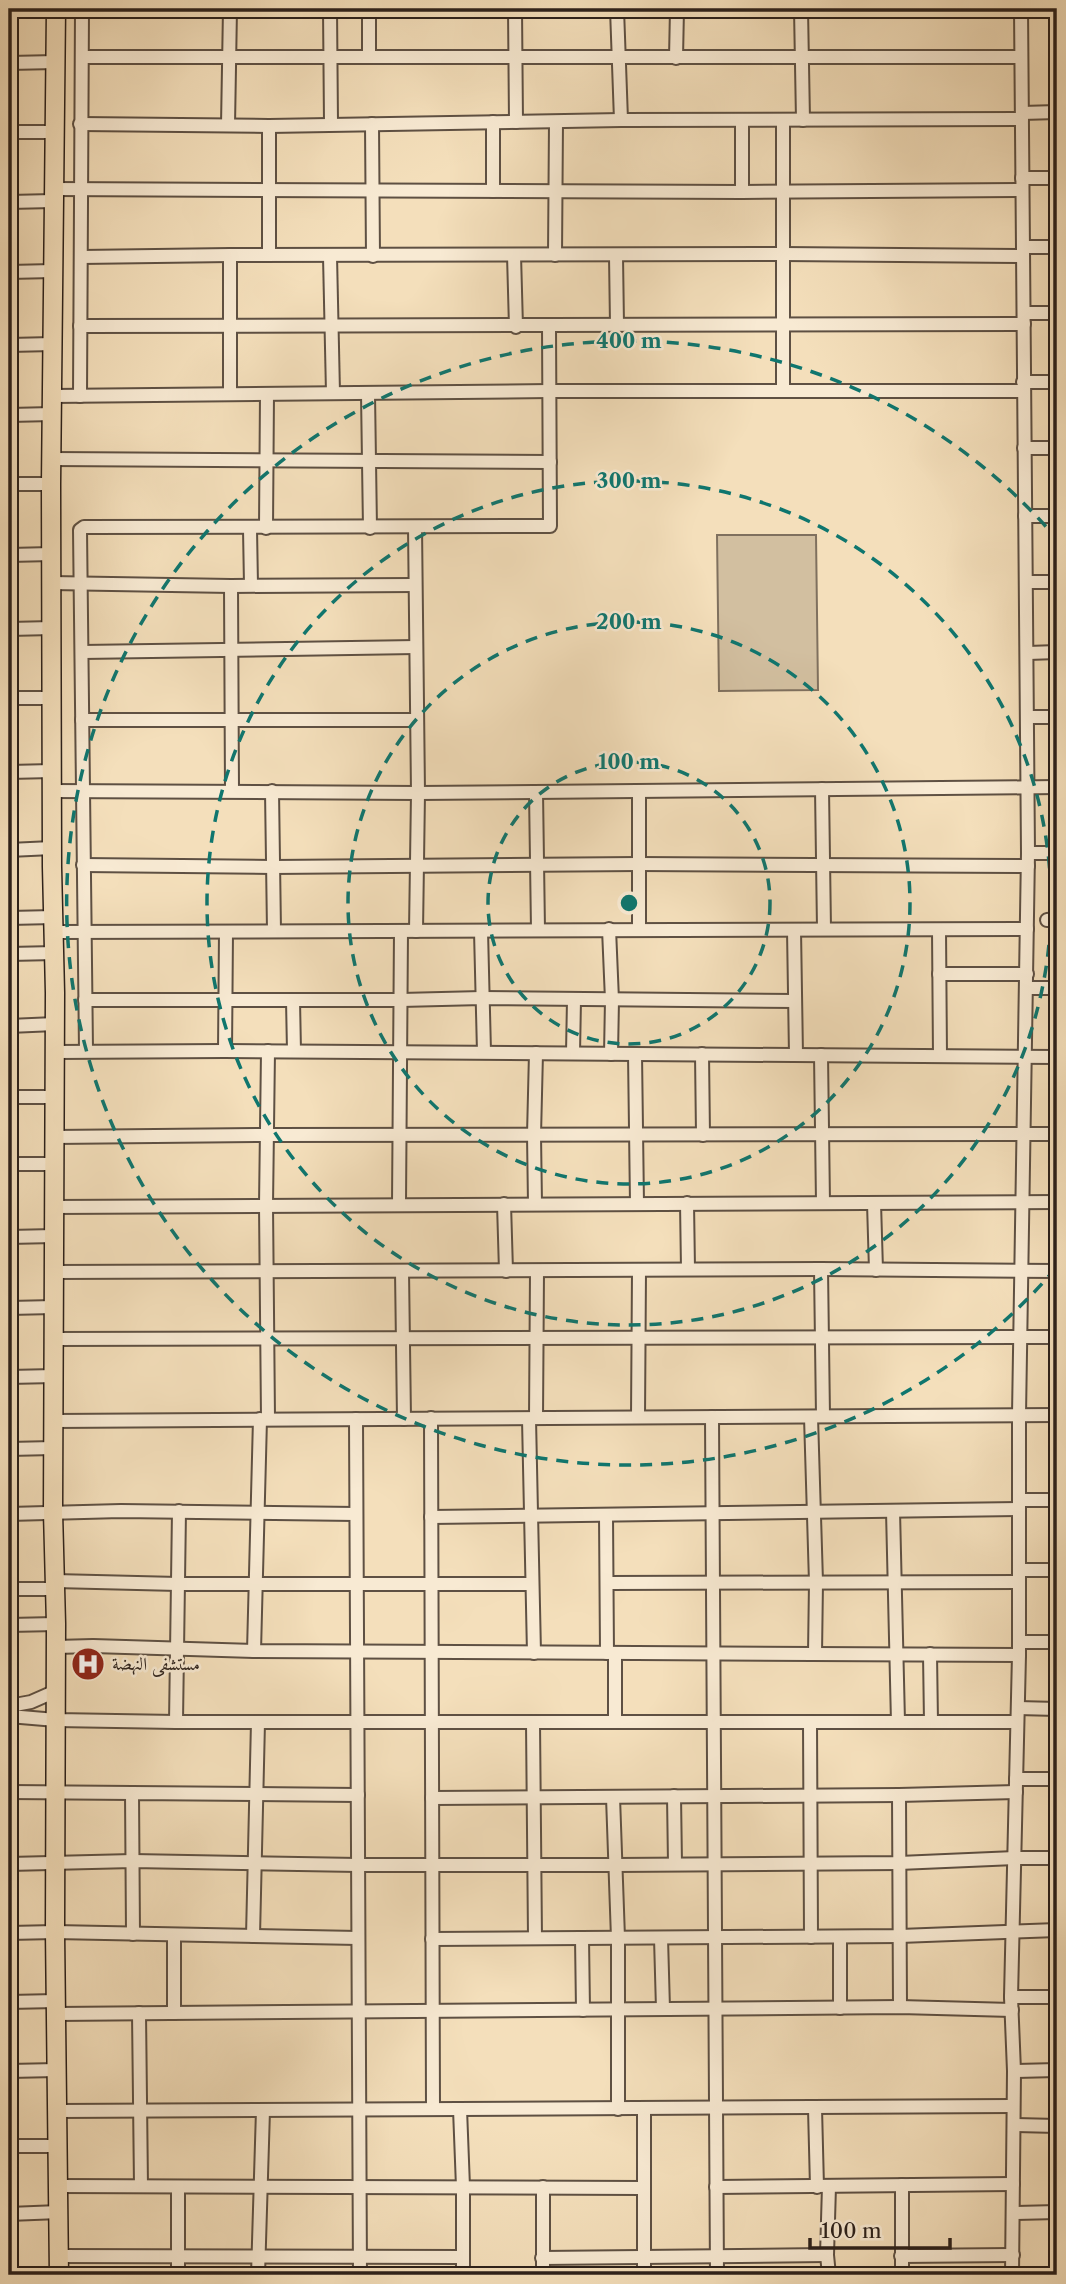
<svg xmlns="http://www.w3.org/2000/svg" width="1066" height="2284" font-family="'Libre Caslon Text',Amiri,serif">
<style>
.grass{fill:#d2bfa0;stroke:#7f705e;stroke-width:2}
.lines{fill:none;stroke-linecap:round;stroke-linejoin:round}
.minor-casing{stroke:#5e5043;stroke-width:16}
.highway-casing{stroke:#2c211b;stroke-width:21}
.minor{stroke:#f8ead3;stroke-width:12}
.highway{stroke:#f4dfbb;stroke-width:18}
.ring{fill:none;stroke:#0f766e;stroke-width:3.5;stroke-dasharray:12 9}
.labels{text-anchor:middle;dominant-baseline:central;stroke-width:5;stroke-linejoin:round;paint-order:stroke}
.poi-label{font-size:18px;fill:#2c211b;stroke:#f8ead3;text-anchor:start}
.centre{fill:#0f766e;stroke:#f8ead3;stroke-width:3.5}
.ring-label{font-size:21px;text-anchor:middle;font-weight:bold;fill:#0f766e;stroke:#f8ead3;stroke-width:5;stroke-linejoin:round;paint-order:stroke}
</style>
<rect width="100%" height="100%" fill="#f4dfbb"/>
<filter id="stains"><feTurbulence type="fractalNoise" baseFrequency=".00286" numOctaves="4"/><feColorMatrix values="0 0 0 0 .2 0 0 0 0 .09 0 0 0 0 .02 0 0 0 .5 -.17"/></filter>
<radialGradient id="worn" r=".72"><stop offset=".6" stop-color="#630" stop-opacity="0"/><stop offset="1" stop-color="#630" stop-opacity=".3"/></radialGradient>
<path class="grass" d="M 717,535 L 816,535 L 818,690 L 719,691 Z"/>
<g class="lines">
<defs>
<g id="minor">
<path d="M 330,9 L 331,123"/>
<path d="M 369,9 L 369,57"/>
<path d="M 515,9 L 516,122"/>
<path d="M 617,9 L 621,120"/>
<path d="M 801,9 L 803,120"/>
<path d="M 82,57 L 1021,57"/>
<path d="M 676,58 L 677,9"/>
<path d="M 9,63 L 56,62"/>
<path d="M 1022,113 L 1057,112"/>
<path d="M 783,121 L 783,391"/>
<path d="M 493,122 L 493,191"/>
<path d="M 80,124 L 269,126 L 621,120 L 1022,119"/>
<path d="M 372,124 L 373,256"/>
<path d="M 228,125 L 230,9"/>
<path d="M 9,132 L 54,132"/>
<path d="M 1022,178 L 1057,178"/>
<path d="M 53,189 L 742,192 L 742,120"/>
<path d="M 742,192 L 1022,190"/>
<path d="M 9,202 L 53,201"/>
<path d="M 1023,247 L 1057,247"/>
<path d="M 230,255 L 230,394"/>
<path d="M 269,255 L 269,126"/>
<path d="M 514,255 L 516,327"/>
<path d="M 555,255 L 556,122"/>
<path d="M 330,256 L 333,393"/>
<path d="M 616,256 L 617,325"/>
<path d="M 81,257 L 230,255 L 783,254 L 1023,256"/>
<path d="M 9,272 L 53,271"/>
<path d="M 1024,313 L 1057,313"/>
<path d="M 80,326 C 395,327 709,323 1024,324"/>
<path d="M 9,345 L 53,344"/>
<path d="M 1023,382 L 1057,382"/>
<path d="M 368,394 L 370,528"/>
<path d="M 53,396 L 550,391 L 1023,391"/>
<path d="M 80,396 L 82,9"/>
<path d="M 9,415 L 53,414"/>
<path d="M 1024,448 L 1057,448"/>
<path d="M 51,459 L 550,462"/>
<path d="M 9,484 L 51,484"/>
<path d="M 1025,516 L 1057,516"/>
<path d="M 415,527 L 418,793 L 416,931"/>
<path d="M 266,528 L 267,394"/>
<path d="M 250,529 L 251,585"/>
<path d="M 9,555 L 52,554"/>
<path d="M 1026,582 L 1057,582"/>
<path d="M 52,583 L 231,586 L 415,585"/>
<path d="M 231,586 L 232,791"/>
<path d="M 9,629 L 52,628"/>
<path d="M 82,652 L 416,647"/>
<path d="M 1028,653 L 1057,652"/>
<path d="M 9,698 L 52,698"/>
<path d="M 1028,717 L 1057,717"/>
<path d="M 82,720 L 417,720"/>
<path d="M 9,772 L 52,771"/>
<path d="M 822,789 L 824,929"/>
<path d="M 52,791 L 418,793 L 1057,787"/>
<path d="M 272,791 L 274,931"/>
<path d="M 536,792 L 538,930"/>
<path d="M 9,850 L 52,848"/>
<path d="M 1028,853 L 1057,853"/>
<path d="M 83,865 L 273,867 L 639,864 L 1028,866"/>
<path d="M 9,918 L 54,917"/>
<path d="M 1047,920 L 1057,919"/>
<path d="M 609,929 L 612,1000 L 611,1054"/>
<path d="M 639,929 L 639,791"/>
<path d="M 794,930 L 796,1055"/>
<path d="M 939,930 L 940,1056"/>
<path d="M 481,931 L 484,1052"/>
<path d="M 55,932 L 1027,929"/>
<path d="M 9,954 L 55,953"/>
<path d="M 939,974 L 1027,974"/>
<path d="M 1027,988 L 1057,988"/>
<path d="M 85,1000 L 401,1000 L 482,998 L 795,1001"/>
<path d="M 293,1000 L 294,1051"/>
<path d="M 9,1026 L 55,1024"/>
<path d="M 86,1050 L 80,530 L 84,527 L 550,526 L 549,326"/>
<path d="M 225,1051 L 226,932"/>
<path d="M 268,1051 L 266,1205 L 268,1419"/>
<path d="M 55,1052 L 225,1051 L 1057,1057"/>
<path d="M 573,1053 L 574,1000"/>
<path d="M 635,1054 L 637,1204"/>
<path d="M 702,1054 L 703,1135"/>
<path d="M 821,1055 L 823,1203"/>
<path d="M 9,1097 L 54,1097"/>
<path d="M 54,1137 L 266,1135 L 1057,1134"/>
<path d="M 9,1164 L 53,1164"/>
<path d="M 687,1203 L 688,1269"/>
<path d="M 874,1203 L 876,1270"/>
<path d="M 399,1204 L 401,931"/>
<path d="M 504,1204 L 506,1271"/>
<path d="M 535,1204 L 534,1135 L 536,1053"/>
<path d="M 53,1207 L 1057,1202"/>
<path d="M 9,1237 L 54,1236"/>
<path d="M 821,1269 L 823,1416"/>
<path d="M 402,1271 L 404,1419"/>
<path d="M 53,1272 L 821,1269 L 1057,1271"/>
<path d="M 9,1308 L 54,1307"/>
<path d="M 54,1339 L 1057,1337"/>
<path d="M 9,1377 L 54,1376"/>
<path d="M 638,1417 L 639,1271"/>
<path d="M 712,1417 L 717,2275"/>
<path d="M 811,1417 L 816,1582 L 815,1654"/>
<path d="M 431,1418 L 433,2109"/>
<path d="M 536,1418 L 537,1271"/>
<path d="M 356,1419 L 360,2275"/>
<path d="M 529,1419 L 534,1653"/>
<path d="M 54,1421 L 1057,1415"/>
<path d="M 9,1449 L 53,1448"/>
<path d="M 1020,1500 L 1057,1500"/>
<path d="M 893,1511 L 898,1722"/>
<path d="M 9,1514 L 121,1511 L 356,1514"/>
<path d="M 606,1515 L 607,1653"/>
<path d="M 431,1517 L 1019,1509"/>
<path d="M 1019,1570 L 1057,1570"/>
<path d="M 55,1581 L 178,1584 L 532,1584"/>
<path d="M 608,1583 L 1019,1582"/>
<path d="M 9,1589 L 55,1589"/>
<path d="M 9,1625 L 56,1624"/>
<path d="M 1019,1642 L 1057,1642"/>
<path d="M 56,1647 L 93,1646 L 254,1651 L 1019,1655"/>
<path d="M 254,1651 L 260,1419"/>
<path d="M 930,1654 L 931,1722"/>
<path d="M 9,1706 L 31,1702 L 56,1691"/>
<path d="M 1018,1708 L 1057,1709"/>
<path d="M 9,1716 L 56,1720 L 176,1722 L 1017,1722"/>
<path d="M 176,1722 L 179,1511"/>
<path d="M 533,1722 L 535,1938"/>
<path d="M 615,1722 L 615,1653"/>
<path d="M 810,1722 L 811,1937"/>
<path d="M 1016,1779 L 1057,1779"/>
<path d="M 9,1792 L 132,1793"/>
<path d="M 899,1795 L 900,2007"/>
<path d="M 674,1796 L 675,1864"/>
<path d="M 613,1797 L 618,1938 L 618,2109"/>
<path d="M 432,1798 L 899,1795 L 1016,1792"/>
<path d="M 9,1864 L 133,1861 L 358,1865 L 616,1865 L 899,1863 L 1015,1858 L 1057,1858"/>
<path d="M 9,1933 L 55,1932 L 358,1938"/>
<path d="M 133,1934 L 132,1793 L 358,1795"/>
<path d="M 253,1936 L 258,1722"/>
<path d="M 582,1938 L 583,2010"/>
<path d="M 661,1938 L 663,2009"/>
<path d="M 432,1939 L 900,1936 L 1057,1930"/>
<path d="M 1011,1997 L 1057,1997"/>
<path d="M 9,2002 L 56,2001"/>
<path d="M 840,2008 L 840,1937"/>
<path d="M 139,2013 L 141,2186"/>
<path d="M 174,2013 L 174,1935"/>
<path d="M 56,2014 L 900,2007 L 1012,2010"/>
<path d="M 9,2071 L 57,2070"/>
<path d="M 1014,2071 L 1057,2070"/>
<path d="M 644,2108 L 644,2275"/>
<path d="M 815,2108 L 817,2187"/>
<path d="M 460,2109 L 463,2187 L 463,2275"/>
<path d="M 58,2111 L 1013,2106"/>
<path d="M 1014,2125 L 1057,2126"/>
<path d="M 9,2146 L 59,2146"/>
<path d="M 59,2186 L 644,2188"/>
<path d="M 829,2186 L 827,2255 L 829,2275"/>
<path d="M 716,2187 L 1013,2184"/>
<path d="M 1013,2213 L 1057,2212"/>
<path d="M 9,2214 L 59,2212"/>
<path d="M 58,2256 L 462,2257"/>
<path d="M 901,2256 L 1013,2255"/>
<path d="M 542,2258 L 827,2255"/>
<path d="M 178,2275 L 178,2187"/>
<path d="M 258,2275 L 263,2110"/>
<path d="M 543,2275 L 543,2187"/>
<path d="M 902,2275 L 902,2185"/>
<path d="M 1012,2275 L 1014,2071 L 1011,1997 L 1019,1655 L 1019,1415 L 1028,853 L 1021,9"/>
</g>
<path id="highway" d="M 56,9 L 51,484 L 52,867 L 55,993 L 53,1512 L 56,1624 L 55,1932 L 59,2275"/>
</defs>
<use href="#minor" class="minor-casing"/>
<use href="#highway" class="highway-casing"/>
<use href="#minor" class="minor"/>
<use href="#highway" class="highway"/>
</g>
<g class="ring">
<circle cx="629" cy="903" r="141"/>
<circle cx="629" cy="903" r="281"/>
<circle cx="629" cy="903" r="422"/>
<path d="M1056 1268A562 562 0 1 1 1056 538"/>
</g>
<defs>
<symbol id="hospital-disc" viewBox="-11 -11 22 22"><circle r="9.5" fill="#8f2418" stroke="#f8ead3"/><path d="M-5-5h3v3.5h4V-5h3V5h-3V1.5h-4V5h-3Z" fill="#fff"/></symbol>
</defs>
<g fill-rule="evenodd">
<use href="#hospital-disc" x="69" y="1645" width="38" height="38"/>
</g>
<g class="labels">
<g class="poi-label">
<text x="112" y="1664">مستشفى النهضة</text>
</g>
</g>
<circle cx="629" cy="903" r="10" class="centre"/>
<g class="ring-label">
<text x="629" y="348">400 m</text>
<text x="629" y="488">300 m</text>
<text x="629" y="629">200 m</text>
<text x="629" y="769">100 m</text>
</g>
<rect width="1066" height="2284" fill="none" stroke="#f4dfbb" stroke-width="35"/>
<rect x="10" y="10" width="1045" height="2263" fill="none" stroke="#2c211b" stroke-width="3.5"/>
<rect x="18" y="18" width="1031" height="2249" fill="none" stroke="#2c211b" stroke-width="2"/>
<path d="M810 2238v10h140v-10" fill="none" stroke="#2c211b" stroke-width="3.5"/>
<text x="821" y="2238" font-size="21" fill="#2c211b" stroke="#f8ead3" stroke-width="5" paint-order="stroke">100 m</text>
<rect width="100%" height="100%" filter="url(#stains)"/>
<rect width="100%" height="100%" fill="url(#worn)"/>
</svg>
